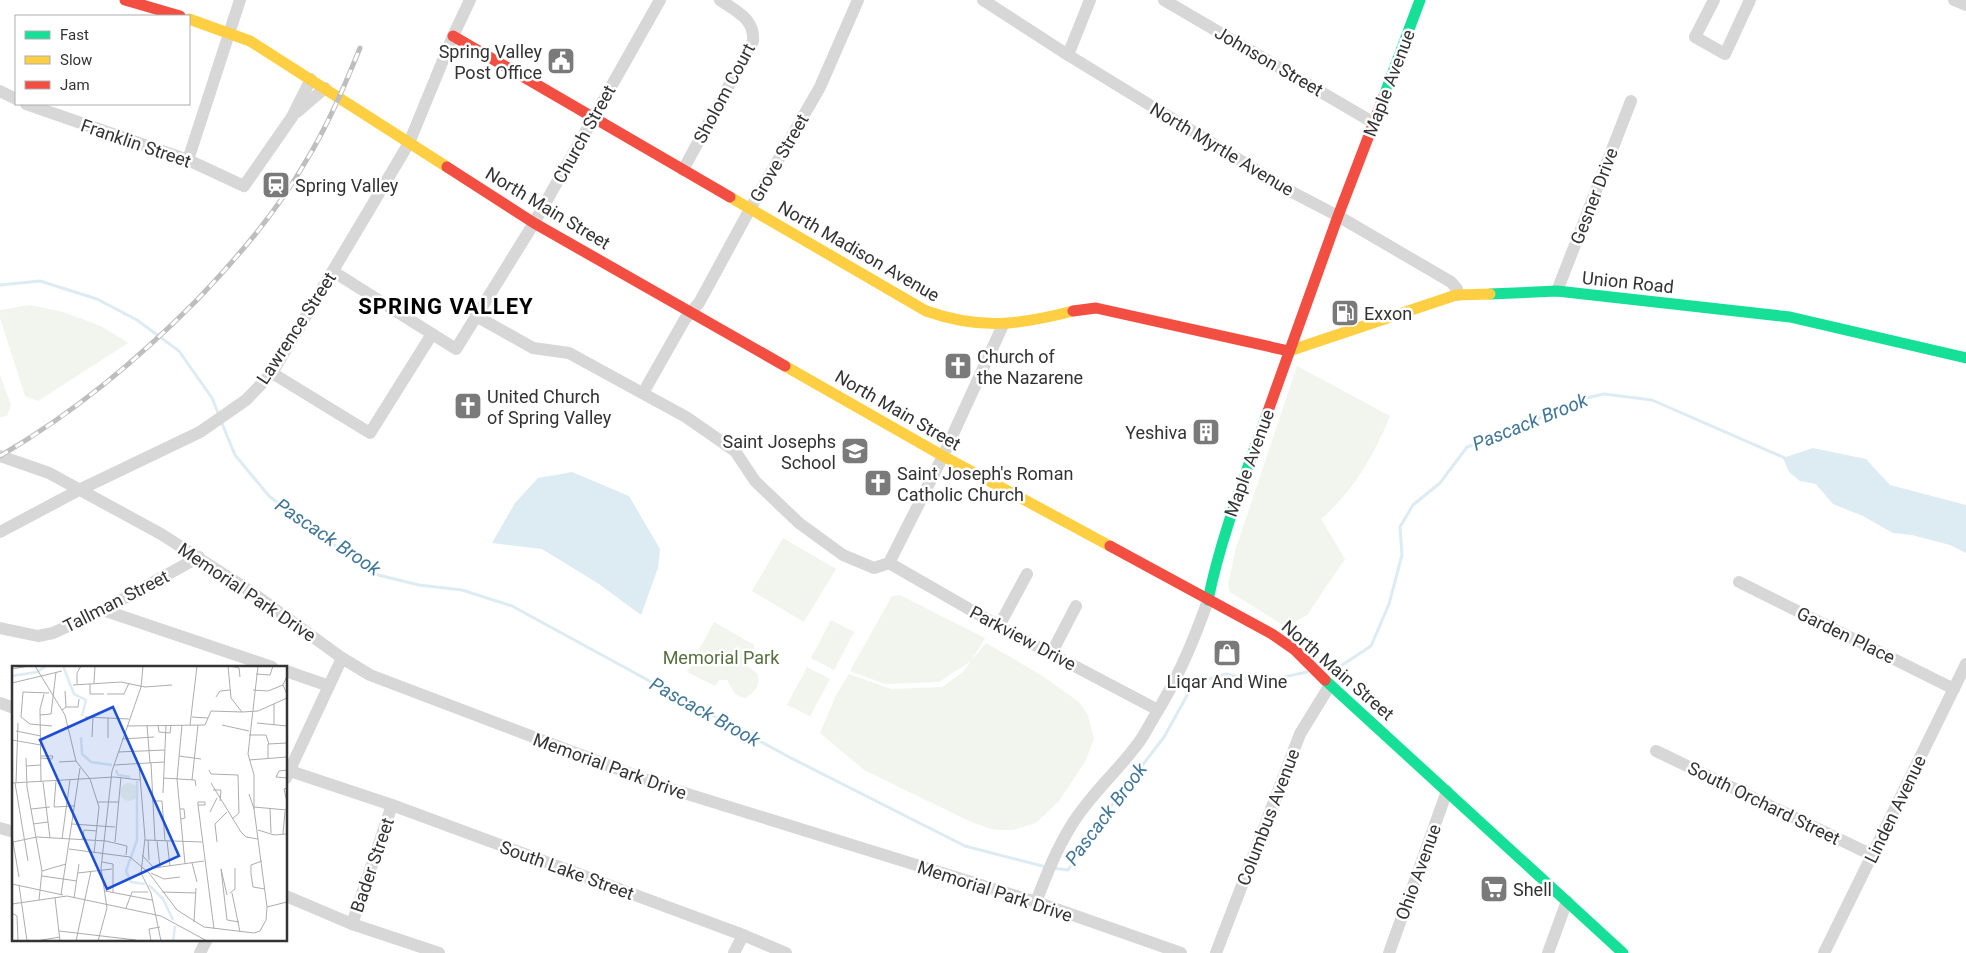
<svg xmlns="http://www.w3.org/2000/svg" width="1966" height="953" font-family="Roboto,sans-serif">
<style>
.green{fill:#f1f5ed}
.water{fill:#ddebf3}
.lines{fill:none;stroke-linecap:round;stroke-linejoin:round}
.stream{stroke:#ddebf3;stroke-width:3}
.street{stroke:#d7d7d7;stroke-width:12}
.fast{stroke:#16e098;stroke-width:11}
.slow{stroke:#ffcf43;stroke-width:11}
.jam{stroke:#f24e42;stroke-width:11}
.rail-casing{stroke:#bebebe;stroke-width:5}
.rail{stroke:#fff;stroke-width:3;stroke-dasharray:9;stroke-linecap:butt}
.labels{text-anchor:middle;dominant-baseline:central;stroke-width:5;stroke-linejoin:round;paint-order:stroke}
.poi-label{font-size:18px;fill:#333;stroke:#fff;text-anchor:start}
.street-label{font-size:18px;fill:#333;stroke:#fff}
.park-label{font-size:18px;fill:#56703f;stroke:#fff}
.water-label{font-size:19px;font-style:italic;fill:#3f7597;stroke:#fff}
.district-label{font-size:22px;font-weight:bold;letter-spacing:1px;fill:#000;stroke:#fff}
.inset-river{fill:none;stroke:#ddebf3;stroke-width:2.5}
.inset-road{fill:none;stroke:#adadad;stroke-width:1}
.view{fill:#1d4ed8;fill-opacity:0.15;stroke:#1d4ed8;stroke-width:2.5}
.inset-edge{fill:none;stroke:#333;stroke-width:2.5}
</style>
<rect width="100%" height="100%" fill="#fff"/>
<g class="green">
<path d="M 30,305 L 63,312 L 101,326 L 128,343 L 38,401 L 25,396 L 0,318 L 0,310 Z"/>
<path d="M 1297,366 L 1390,416 C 1375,454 1352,493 1321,519 L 1345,559 L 1307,615 L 1286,627 L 1230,592 L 1228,584 L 1236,548 Z"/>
<path d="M 0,375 L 11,405 L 7,416 L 0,417 Z"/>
<path d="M 783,538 L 836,569 L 804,622 L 752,591 Z"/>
<path d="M 900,595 L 985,638 L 972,660 L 986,643 L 1041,675 L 1079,702 L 1088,715 L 1094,739 L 1085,762 L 1059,801 L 1036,823 L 1013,830 L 1002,830 L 991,829 L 969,821 L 864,770 L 820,733 L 837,693 L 849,674 L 891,689 L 942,687 L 963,672 L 971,661 L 939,682 L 885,684 L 850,671 L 892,596 Z"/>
<path d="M 831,620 L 854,632 L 834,670 L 811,658 Z"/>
<path d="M 714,622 L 754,645 L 755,654 L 744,659 L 744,663 L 758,674 C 760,686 756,691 745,698 L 736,695 L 727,680 L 719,680 L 715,686 L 687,672 Z"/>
<path d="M 807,667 L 830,679 L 810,716 L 787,705 Z"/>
</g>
<g class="water">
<path d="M 1813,448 L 1866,459 L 1890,485 L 1966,505 L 1966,553 L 1950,545 L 1912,535 L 1893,533 L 1863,516 L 1833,504 L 1816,484 L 1800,481 L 1789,472 L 1783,458 Z"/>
<path d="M 572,472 L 629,496 L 660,549 L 658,568 L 641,615 L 599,584 L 542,549 L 492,543 L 515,503 L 538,478 Z"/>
</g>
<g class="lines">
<g class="stream">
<path d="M 0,285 L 40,281 L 97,299 L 137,320 L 179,351 L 212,398 L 219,415"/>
<path d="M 221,421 L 235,455 L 269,496 L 318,534 L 378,575 L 419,585 L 462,590 L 512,606 L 789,757 L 965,846 L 1046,867"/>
<path d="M 1326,670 L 1336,669 L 1371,646 L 1389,604 L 1402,555 L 1400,527 L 1413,505 L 1440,483 L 1467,447 L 1511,433 L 1573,401 L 1604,394 L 1652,400 L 1785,458"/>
<path d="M 1052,868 L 1068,870 L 1112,805 L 1164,737 L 1194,683 L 1226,674 L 1261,682 L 1307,672"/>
</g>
<g class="street">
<path d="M 983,0 L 1068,55 L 1292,192 L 1338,216 L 1451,282 L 1457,289 L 1458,295"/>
<path d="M 1164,0 L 1374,123"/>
<path d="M 1714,0 L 1695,37 L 1725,54 L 1750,0"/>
<path d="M 1954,0 L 1966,5"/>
<path d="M 1068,55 L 1090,0"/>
<path d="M 0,91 L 16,99"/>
<path d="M 26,104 L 188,160 L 244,186 L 292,117 L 311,79"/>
<path d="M 297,112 L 325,88"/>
<path d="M 188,160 L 240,0"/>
<path d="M 683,170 L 753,41 C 755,19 736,11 720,0"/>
<path d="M 334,272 L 456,349 L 534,223 L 660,0"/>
<path d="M 1557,291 L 1631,101"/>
<path d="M 476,316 L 533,348 L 569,353 L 686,417 L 735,451 L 755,481 L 799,523 L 843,555 L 874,568 L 889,563"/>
<path d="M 272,373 L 370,433 L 432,334"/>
<path d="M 643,393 L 685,319 L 699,303 L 750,209 L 820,87 L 858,0"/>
<path d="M 0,456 L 49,473 L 161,534 L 253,593 L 342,658 L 370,675 L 668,788 L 1036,902 L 1181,953"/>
<path d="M 0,532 L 79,490 L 200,432 L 246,400 L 272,373 L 409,143 L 453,36 L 470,0"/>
<path d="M 889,563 L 1004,629 L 1158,710"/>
<path d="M 889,563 L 943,456 L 1003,325"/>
<path d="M 1739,582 L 1954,689"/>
<path d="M 103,610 L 272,667"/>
<path d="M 999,626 L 1027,574"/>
<path d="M 0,628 L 38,636 L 53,633 L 103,610 L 199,557"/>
<path d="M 1051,654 L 1076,606"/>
<path d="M 286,671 L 329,686"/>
<path d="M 0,703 L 14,708"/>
<path d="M 1656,751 L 1872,855"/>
<path d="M 290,771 L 392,805 L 743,935 L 786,953"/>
<path d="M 286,778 L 342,658"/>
<path d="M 0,828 L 14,832"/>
<path d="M 286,896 L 352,924 L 439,953"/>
<path d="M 1036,902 C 1046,876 1056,850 1071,826 C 1089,796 1115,774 1136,746 C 1143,738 1148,727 1154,717 C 1177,680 1194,641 1208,600"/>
<path d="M 352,924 L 392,805"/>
<path d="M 200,953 L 207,939"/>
<path d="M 734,953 L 743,935"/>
<path d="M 1216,953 L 1300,734 L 1330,685"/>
<path d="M 1389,953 L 1447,791"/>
<path d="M 1548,953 L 1567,901"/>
<path d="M 1824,953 L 1966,664"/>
</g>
<g class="fast">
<path d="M 1384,96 L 1420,0"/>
<path d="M 1490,294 L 1557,291 L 1790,317 L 1966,358"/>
<path d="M 1208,600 C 1221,536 1245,476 1267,414"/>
<path d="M 1325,680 L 1623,953"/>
</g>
<g class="slow">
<path d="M 189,19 L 250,41 L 447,167"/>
<path d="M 730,197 L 926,311 C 980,330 1019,325 1073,311"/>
<path d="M 1289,351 L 1456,295 L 1490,294"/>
<path d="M 785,366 L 943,456 L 1110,546"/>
</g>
<g class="jam">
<path d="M 125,0 L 180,16"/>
<path d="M 453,36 L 730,197"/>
<path d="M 447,167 L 534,223 L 785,366"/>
<path d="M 1073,311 L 1096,308 L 1289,351"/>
<path d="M 1267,414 L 1338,216 L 1384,96"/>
<path d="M 1110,546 L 1272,634 L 1295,650 L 1325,680"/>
</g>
<defs>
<path id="rail" d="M 0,456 C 75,412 135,362 196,301 C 237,258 276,213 306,161 C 328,125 344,87 360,48"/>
</defs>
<use href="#rail" class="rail-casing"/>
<use href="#rail" class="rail"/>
</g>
<defs>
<symbol id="civic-square" viewBox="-11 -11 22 22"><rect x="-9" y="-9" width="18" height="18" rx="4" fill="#7a7a7a" stroke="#fff"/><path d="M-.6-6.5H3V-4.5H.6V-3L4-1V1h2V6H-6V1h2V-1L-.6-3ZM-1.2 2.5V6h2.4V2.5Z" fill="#fff"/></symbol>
<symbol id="station-square" viewBox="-11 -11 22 22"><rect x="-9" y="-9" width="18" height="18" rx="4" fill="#7a7a7a" stroke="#fff"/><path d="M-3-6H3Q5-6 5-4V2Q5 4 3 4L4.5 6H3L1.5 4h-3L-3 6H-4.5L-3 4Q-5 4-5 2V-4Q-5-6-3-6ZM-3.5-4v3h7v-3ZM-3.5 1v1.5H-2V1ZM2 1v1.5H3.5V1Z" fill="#fff"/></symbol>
<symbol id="fuel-square" viewBox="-11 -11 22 22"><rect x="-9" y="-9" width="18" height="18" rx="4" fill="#7a7a7a" stroke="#fff"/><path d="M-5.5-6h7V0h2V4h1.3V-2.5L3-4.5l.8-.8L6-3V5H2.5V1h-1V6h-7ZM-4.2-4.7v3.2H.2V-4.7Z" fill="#fff"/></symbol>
<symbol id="church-square" viewBox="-11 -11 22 22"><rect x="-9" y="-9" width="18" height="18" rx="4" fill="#7a7a7a" stroke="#fff"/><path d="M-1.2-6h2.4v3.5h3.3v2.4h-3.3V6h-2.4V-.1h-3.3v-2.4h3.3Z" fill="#fff"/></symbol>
<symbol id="building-square" viewBox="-11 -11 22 22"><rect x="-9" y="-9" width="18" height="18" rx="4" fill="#7a7a7a" stroke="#fff"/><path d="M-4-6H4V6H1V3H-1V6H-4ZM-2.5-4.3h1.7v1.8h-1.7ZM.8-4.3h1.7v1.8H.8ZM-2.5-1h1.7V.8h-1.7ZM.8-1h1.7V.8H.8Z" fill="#fff"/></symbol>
<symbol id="school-square" viewBox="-11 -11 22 22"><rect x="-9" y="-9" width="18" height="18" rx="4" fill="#7a7a7a" stroke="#fff"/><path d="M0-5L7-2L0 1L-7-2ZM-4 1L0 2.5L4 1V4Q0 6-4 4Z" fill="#fff"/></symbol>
<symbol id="shop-square" viewBox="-11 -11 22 22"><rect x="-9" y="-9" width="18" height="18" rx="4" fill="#7a7a7a" stroke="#fff"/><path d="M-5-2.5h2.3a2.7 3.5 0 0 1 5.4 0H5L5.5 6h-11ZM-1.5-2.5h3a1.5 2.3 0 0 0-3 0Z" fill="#fff"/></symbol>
<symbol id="supermarket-square" viewBox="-11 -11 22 22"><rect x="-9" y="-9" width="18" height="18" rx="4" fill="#7a7a7a" stroke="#fff"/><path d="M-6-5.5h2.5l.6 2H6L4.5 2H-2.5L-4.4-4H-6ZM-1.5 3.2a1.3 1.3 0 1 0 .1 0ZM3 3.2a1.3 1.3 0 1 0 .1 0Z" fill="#fff"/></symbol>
</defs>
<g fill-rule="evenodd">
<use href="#civic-square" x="545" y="45" width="32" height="32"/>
<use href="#station-square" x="260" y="169" width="32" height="32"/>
<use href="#fuel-square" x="1329" y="297" width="32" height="32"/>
<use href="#church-square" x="942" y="350" width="32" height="32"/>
<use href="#church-square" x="452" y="390" width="32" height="32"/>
<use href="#building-square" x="1190" y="416" width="32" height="32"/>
<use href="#school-square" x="839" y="435" width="32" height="32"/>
<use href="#church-square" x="862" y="467" width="32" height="32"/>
<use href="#shop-square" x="1211" y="637" width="32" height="32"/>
<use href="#supermarket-square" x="1478" y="873" width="32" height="32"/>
</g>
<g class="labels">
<g class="poi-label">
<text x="542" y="51" text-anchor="end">Spring Valley<tspan x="542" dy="21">Post Office</tspan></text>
<text x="295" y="185">Spring Valley</text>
<text x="1364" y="313">Exxon</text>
<text x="977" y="356">Church of<tspan x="977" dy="21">the Nazarene</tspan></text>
<text x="487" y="396">United Church<tspan x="487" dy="21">of Spring Valley</tspan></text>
<text x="1187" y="432" text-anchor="end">Yeshiva</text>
<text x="836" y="441" text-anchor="end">Saint Josephs<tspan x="836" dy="21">School</tspan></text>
<text x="897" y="473">Saint Joseph's Roman<tspan x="897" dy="21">Catholic Church</tspan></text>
<text x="1227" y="681" text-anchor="middle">Liqar And Wine</text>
<text x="1513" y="889">Shell</text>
</g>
<g class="street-label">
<text transform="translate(1269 61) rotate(30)">Johnson Street</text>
<text transform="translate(1389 83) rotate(-69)">Maple Avenue</text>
<text transform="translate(724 93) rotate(-62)">Sholom Court</text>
<text transform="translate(584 134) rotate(-61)">Church Street</text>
<text transform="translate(136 143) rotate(19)">Franklin Street</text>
<text transform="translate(1222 149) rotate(31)">North Myrtle Avenue</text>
<text transform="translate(779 158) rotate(-60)">Grove Street</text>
<text transform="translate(1594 196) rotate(-69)">Gesner Drive</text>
<text transform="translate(548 208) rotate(31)">North Main Street</text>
<text transform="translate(859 251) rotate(30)">North Madison Avenue</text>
<text transform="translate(1628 282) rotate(6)">Union Road</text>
<text transform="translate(296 328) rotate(-57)">Lawrence Street</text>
<text transform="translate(898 410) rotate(30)">North Main Street</text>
<text transform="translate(1249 463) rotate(-70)">Maple Avenue</text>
<text transform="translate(247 592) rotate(34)">Memorial Park Drive</text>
<text transform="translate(116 601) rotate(-27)">Tallman Street</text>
<text transform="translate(1846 635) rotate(26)">Garden Place</text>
<text transform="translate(1023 638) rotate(28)">Parkview Drive</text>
<text transform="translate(1338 670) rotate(41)">North Main Street</text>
<text transform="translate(610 766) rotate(20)">Memorial Park Drive</text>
<text transform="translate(1764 803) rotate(26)">South Orchard Street</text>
<text transform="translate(1895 809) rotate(-64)">Linden Avenue</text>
<text transform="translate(1268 817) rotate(-69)">Columbus Avenue</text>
<text transform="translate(372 865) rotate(-71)">Bader Street</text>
<text transform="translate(567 870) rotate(20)">South Lake Street</text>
<text transform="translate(1418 872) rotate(-70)">Ohio Avenue</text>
<text transform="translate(995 891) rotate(18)">Memorial Park Drive</text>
</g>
<g class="park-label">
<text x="721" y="657">Memorial Park</text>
</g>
<g class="water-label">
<text transform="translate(1530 422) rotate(-22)">Pascack Brook</text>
<text transform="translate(328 537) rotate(34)">Pascack Brook</text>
<text transform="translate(705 712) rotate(29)">Pascack Brook</text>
<text transform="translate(1106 814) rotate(-53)">Pascack Brook</text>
</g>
<g class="district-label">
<text x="446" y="306">SPRING VALLEY</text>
</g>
</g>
<g transform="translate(12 666)">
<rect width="275" height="275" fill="#fff"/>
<path d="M108 126a9 9 0 1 1 18 0a9 9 0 1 1-18 0Z" fill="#f1f5ed"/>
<path class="inset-river" d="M 51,0 L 62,28 L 74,34 L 70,50M 0,10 L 25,6 L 34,0M 69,71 L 70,88 L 79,96 L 100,99M 104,104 L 106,109 L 118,111M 125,115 L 125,174 L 114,205 L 119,216 L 133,218M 137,219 L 151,233 L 161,254M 161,275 L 163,260"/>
<path class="inset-road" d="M 23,0 L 53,49 L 64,95 L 78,113M 216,0 L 219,32 L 230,46 L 246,45 L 275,32M 218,0 L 227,2 L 228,11M 0,3 L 17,0M 244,8 L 258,9 L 261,0M 275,10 L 271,19 L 275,28M 0,17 L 50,5M 82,17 L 83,0M 65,18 L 65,7 L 69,0M 78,18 L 78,28 L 92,28M 61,19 L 109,16 L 133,21 L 160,19M 241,24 L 256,25 L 271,19M 53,25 L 54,41M 37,27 L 11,26 L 9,51 L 18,58 L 40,60M 95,28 L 112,28 L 117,17M 204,31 L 208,25 L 218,24M 262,38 L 262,59M 50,44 L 54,41 L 66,41 L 67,33M 28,49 L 39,48 L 44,6M 73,51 L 117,53M 180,51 L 196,52M 245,57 L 275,60M 135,59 L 138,97M 146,59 L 147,66 L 158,67 L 159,59M 170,59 L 165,113 L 173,198M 178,59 L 185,0M 210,59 L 237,65M 115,60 L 193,59 L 199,45 L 230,46M 4,65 L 29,70M 237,69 L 254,69 L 257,78M 80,71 L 81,51M 96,72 L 96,52M 110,73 L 142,71M 0,74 L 29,79M 106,86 L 153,84M 29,90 L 41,90 L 40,93 L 29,92M 167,90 L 189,93M 14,92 L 15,121 L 30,205 L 27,234M 256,93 L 256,78 L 275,77M 237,94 L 275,91M 47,96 L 64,95M 139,97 L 143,175M 127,98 L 133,172 L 129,207 L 139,227 L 149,275M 102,99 L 152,96M 14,100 L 29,99M 197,104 L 199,108 L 226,109 L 227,147 L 220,153M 275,104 L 267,105 L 264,111 L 275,112M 151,112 L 183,114 L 184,120M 78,113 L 87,141 L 82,187M 180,114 L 186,59M 44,115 L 42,141 L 63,140M 29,116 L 28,43 L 32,28M 31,116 L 38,172M 0,117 L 102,111 L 128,114M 3,117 L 16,195M 4,117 L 6,57M 199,117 L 229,166 L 234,171 L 246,173M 275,122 L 272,123 L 275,136M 201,124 L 209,124 L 208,135M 151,127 L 154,59M 237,128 L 242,143M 140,135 L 150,135 L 153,175M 85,136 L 107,136M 186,136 L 193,136 L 193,139 L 186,139 ZM 186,139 L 202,263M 242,141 L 275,144M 258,142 L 259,167M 19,143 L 38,141M 168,143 L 172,143 L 173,152 L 169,153M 198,146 L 205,132M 21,158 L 36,156M 60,158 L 103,161M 246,164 L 262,169 L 274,168M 271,168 L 273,145M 0,170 L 7,211M 50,173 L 58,114M 70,173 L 72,164 L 85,165M 133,174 L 190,176M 136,174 L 137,194M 145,175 L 148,201M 155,175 L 158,200M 1,176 L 25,171 L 94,175 L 115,180 L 114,189M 103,176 L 109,111M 205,176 L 203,158 L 215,146M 57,183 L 118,191 L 137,207 L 165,244 L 192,261 L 242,267 L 248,265 L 254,254 L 255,241 L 242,143 L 242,109 L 236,88 L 246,0M 130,189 L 142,202M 275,191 L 275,215M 250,195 L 239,199 L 239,208 L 241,221 L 253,223M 90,196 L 101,198 L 101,227M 180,197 L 185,216M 142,202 L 192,195M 30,205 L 54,198M 66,207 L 100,203M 139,207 L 152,213 L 168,211M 30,210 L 65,215M 0,218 L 51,229M 7,219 L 15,275M 93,225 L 140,234M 150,226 L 184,227M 218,227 L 223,223 L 223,202M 220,227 L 228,266M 49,229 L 68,102M 215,229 L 209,203 L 215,254 L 227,256M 43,232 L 48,275M 62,232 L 67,198M 0,238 L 55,230 L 149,250 L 195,275M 255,241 L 275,236M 114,242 L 120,226 L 136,226M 0,247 L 5,250 L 6,275M 182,256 L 184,222M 47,265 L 124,274M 24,275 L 48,271M 64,275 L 79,205M 86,275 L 95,242 L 89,202 L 100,105 L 129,21 L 131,0M 139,275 L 137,263 L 148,261"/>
<path class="view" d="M 101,41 L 167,190 L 95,223 L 28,74 Z"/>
<rect width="275" height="275" class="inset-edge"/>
</g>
<rect x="15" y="15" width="175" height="90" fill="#ffffff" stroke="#adadad"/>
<rect x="25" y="31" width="25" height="8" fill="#16e098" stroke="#adadad"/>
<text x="60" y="40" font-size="15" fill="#333333">Fast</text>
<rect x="25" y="56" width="25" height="8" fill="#ffcf43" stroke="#adadad"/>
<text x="60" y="65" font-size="15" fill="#333333">Slow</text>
<rect x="25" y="81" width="25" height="8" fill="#f24e42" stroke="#adadad"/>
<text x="60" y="90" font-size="15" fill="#333333">Jam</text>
</svg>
